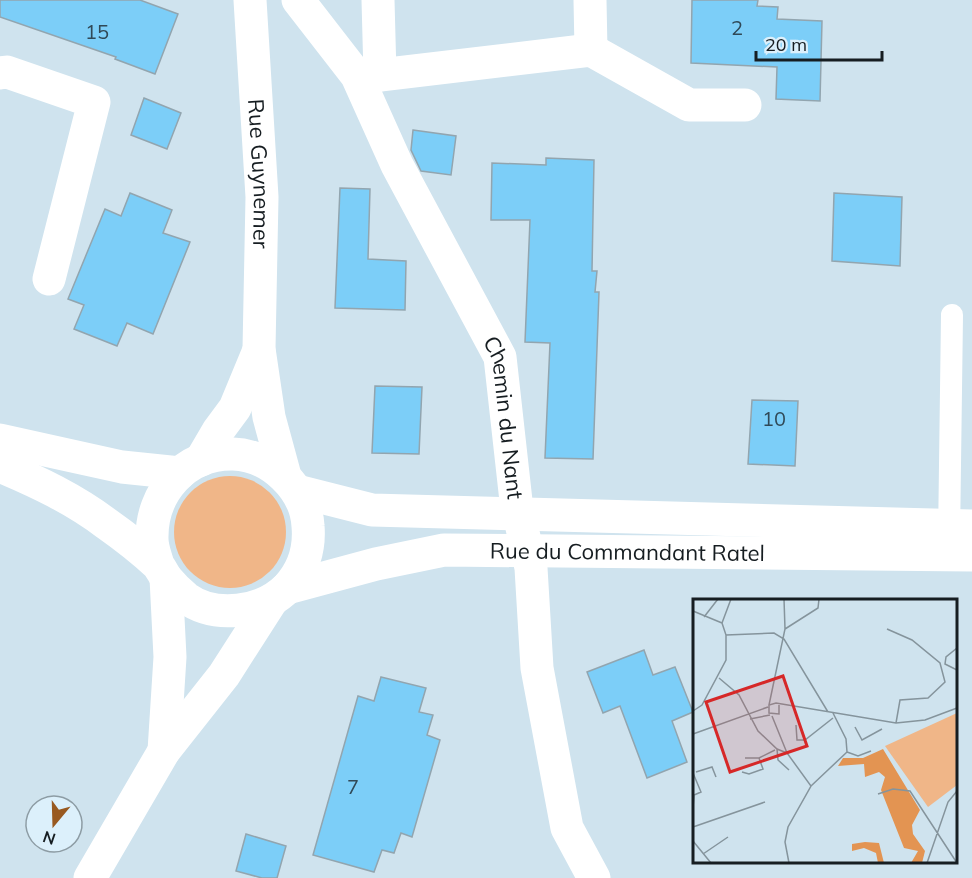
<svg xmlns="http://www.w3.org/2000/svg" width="972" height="878" font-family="Mulish,sans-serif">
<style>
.green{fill:#f0b688}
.building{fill:#7ccef8;stroke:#92a5af;stroke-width:1.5}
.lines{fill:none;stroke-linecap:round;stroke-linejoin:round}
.service{stroke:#fff;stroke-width:22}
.minor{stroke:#fff;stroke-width:33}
.tertiary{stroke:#fff;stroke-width:33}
.labels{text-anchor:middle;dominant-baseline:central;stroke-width:4.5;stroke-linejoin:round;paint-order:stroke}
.number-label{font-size:20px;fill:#304957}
.street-label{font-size:22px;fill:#161d21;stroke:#dcf0fb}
.inset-road{fill:none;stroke:#85949c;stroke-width:1.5}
.view{fill:#d62828;fill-opacity:0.15;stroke:#d62828;stroke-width:3}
.inset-edge{fill:none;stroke:#161d21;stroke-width:3}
</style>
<rect width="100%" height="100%" fill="#cfe3ee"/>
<circle class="green" cx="230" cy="532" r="56"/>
<g class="building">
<path d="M 0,0 L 140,0 L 178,14 L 155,74 L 115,59 L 116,57 L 0,17 Z"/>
<path d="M 692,0 L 758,0 L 757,6 L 778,7 L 777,19 L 822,21 L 820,101 L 776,99 L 777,67 L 691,63 Z"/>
<path d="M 144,98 L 181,113 L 167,149 L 131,135 Z"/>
<path d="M 413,130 L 456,136 L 451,175 L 421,171 L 411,150 Z"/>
<path d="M 546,158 L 594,160 L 592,271 L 597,271 L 595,292 L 599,292 L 593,459 L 545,458 L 550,343 L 525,342 L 530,220 L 491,220 L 492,163 L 546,165 Z"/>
<path d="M 340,188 L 370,189 L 368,259 L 406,261 L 405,310 L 335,308 Z"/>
<path d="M 130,193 L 172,210 L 163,233 L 190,242 L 153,334 L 127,323 L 117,346 L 74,329 L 84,305 L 68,299 L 105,209 L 121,216 Z"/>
<path d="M 834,193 L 902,197 L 900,266 L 832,261 Z"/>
<path d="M 375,386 L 422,387 L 419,454 L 372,453 Z"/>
<path d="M 752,400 L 798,401 L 795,466 L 748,464 Z"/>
<path d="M 644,650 L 653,675 L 675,667 L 693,712 L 672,721 L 687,762 L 647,778 L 620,706 L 603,713 L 587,672 Z"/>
<path d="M 381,677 L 426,688 L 419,712 L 433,715 L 427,735 L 440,740 L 412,837 L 401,833 L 394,853 L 382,850 L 374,872 L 313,855 L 358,696 L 374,701 Z"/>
<path d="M 246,834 L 286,846 L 277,878 L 262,878 L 236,871 Z"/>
</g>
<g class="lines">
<path class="service" d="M 949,540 L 952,315"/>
<g class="minor">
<path id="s1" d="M 250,0 L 262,197 L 259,349 L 269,417 L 285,476"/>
<path id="s2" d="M 298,0 L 357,76 L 397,165 L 500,357 L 516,501 L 531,568 L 537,668 L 567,828 L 594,878"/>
<path d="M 590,0 L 591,50"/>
<path d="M 0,73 L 7,72 L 94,102 L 49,279"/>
<path d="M 380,75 L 591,50 L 689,105 L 745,105"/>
<path d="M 359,76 L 380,75 L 378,0"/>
<path d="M 201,460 L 218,431 L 235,408 L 259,350"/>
</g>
<g class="tertiary">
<path d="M 0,440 L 122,467 L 180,473"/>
<path d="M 0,466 C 38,482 74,499 107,524 C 124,536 142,550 157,564 C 161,568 163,574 167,579 C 172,585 180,593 186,598 C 215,619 262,613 287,588 C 303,571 310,549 308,526 C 306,489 271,455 233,454 C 185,453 151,493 152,539 C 152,548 156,557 158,565"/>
<path d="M 297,491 L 372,510 L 972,526"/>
<path id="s3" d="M 287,588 L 376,564 L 444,550 L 972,555"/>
<path d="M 164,751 L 170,657 L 166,578"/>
<path d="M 90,878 L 164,751 L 224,675 L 272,600"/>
</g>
</g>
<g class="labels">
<g class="number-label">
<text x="737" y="27">2</text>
<text x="97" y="31">15</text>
<text x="774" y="418">10</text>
<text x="353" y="786">7</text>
</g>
<g class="street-label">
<text stroke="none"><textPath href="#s1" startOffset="174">Rue Guynemer</textPath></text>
<text stroke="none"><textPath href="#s2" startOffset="472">Chemin du Nant</textPath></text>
<text stroke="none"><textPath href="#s3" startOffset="345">Rue du Commandant Ratel</textPath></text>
</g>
</g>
<g transform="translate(693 599)">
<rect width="264" height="264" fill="#cfe3ee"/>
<path d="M 264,114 L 264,186 L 235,208 L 192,147 Z" fill="#f0b688"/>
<path d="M 190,150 L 227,211 L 219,226 L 220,235 L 232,252 L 229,264 L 218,264 L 225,252 L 211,249 L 188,191 L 192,178 L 186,173 L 172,178 L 171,165 L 145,167 L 150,159 L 170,159 ZM 172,243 L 186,244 L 191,264 L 185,264 L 183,254 L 171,249 L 159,252 L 159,245 Z" fill="#e39452"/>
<path class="inset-road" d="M 0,12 L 29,24M 11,18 L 25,0M 92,30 L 125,9 L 126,0M 194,30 L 219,41 L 247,64 L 252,83 L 235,99 L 207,101 L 203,124M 33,36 L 81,34 L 91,40 L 135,113M 264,49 L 253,58 L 252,65 L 264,71M 26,79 L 46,96 L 65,132 L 84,150 L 94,154M 76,106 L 92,30 L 91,0M 86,106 L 86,115 L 76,114 L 76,106 L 83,104 L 203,124 L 232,121 L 264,109M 0,112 L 9,106 L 33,61 L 33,36 L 29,24 L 38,0M 79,117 L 94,154 L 118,187 L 95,228 L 92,243 L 96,264M 57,120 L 77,116M 103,126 L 104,141 L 112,141 L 140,119M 162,128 L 169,141 L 189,130M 0,135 L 75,108M 84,150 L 85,161 L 96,171M 154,153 L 165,157 L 178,152M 52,159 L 66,159 L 82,151M 3,173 L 19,168 L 23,178M 49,173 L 56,175 L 70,170 L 66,159M 0,174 L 8,193 L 1,196 L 0,209M 118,187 L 154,153 L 153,140 L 140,114M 185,195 L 200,190 L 217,192 L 264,264M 0,228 L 72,203M 0,242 L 18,264M 10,255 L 35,238M 234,264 L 255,203 L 264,192"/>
<path class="view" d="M 90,77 L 114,147 L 37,173 L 13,103 Z"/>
<rect width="264" height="264" class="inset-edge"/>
</g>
<g transform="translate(54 824) rotate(199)"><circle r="28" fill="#dcf0fb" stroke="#8d9ca4" stroke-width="1.5"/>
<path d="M0-4.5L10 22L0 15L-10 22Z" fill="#985920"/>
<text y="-9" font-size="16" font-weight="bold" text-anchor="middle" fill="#161d21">N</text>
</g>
<path d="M756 51v9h126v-9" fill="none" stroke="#161d21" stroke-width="3"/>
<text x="765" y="51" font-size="18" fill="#161d21" stroke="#dcf0fb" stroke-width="4.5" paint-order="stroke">20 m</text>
</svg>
